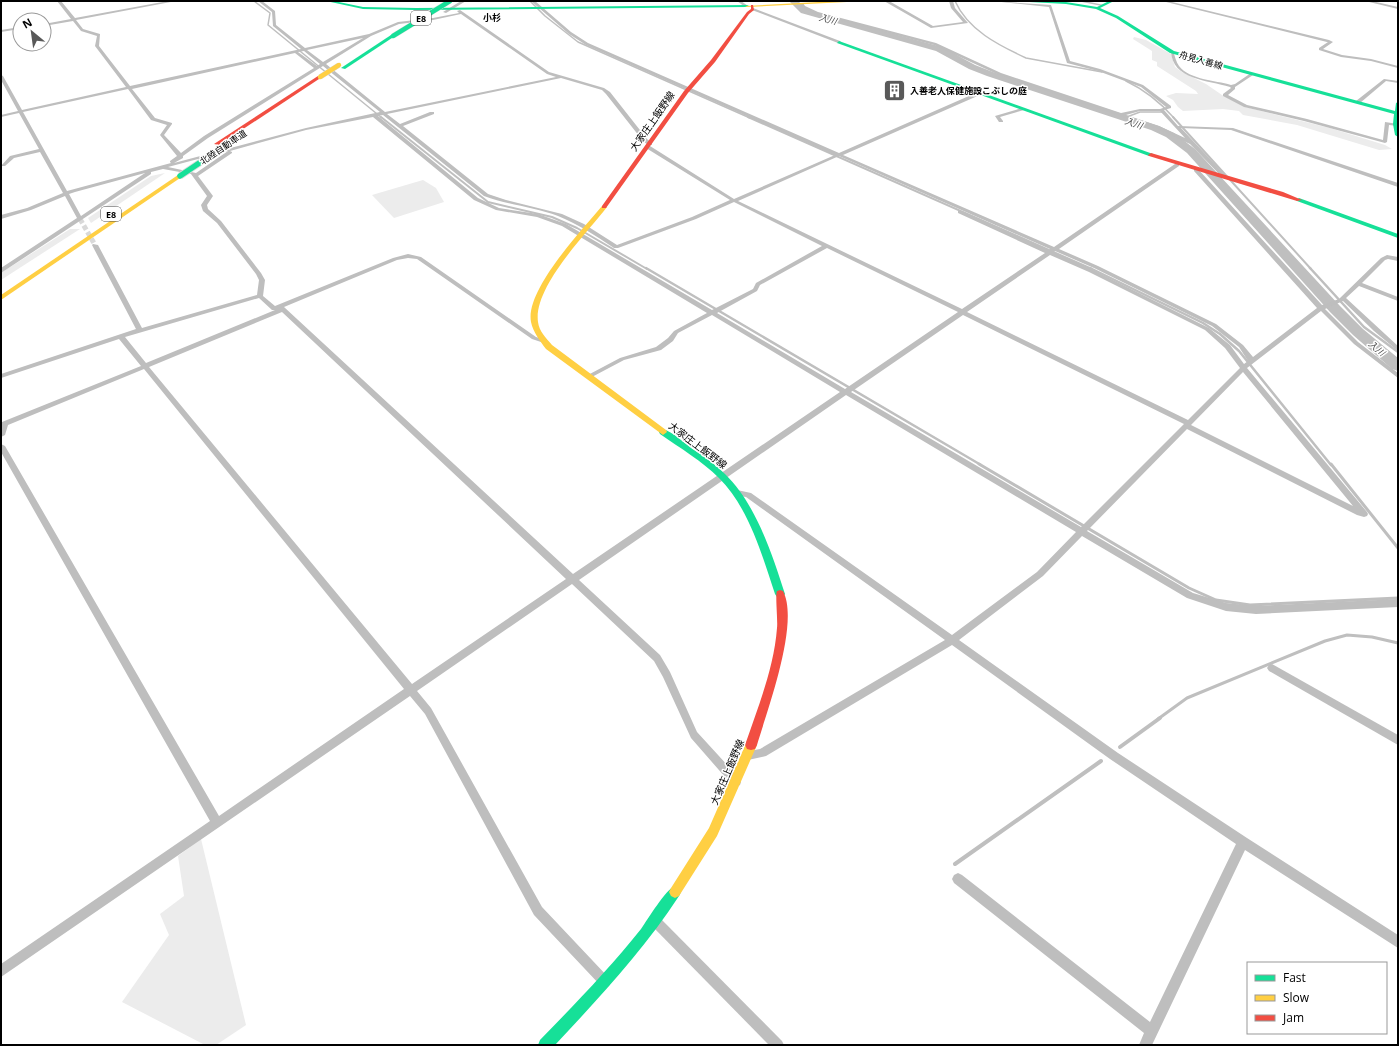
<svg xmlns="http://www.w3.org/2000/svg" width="1399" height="1046" font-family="'Open Sans','Noto Sans JP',sans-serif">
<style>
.green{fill:#ececec}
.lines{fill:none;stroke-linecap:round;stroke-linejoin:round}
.stream-far4{stroke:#bfbfbf;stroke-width:1.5}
.stream-far3{stroke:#bfbfbf;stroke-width:2}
.stream-far2{stroke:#bfbfbf;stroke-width:2.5}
.stream-far1{stroke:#bfbfbf;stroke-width:3}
.stream{stroke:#bfbfbf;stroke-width:4}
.river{fill:#bfbfbf;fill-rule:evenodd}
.street-tunnel{stroke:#d9d9d9;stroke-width:5;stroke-dasharray:5 2.5;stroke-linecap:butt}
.street{fill:#bebebe;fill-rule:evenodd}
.fast{fill:#16e098;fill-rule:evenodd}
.slow{fill:#ffcf43;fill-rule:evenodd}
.jam{fill:#f24e42;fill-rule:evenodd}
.fast-bridge-far1-casing{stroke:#dbdbdb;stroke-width:5.5;stroke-linecap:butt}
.fast-bridge-casing{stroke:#dbdbdb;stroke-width:7;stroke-linecap:butt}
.slow-bridge-casing{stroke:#dbdbdb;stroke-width:5.5;stroke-linecap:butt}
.fast-bridge-far1{stroke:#16e098;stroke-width:4.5}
.fast-bridge{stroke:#16e098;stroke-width:5.5}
.slow-bridge{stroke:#ffcf43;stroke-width:4.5}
.labels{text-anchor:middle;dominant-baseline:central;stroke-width:3;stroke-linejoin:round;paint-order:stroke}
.far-neighbourhood-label{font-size:9px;font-weight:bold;fill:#000;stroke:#fff}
.shield{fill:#fff;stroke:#4c4c4c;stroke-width:1}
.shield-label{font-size:9px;font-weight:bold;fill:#000}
.far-water-label{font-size:9px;font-style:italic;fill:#444;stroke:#fff}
.far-street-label{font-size:9px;fill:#000;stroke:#fff}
.far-poi-label{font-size:9px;font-weight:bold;fill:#000;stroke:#fff;text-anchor:start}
.street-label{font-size:10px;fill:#000;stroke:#fff}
</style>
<rect width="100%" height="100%" fill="#fff"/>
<g class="green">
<path d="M 1134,37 L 1146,40 L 1171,54 L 1175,67 L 1182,72 L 1206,84 L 1222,95 L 1245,107 L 1330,128 L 1385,145 L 1392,149 L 1379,150 L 1297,125 L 1243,115 L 1239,111 L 1223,109 L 1183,111 L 1178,107 L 1173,100 L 1166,96 L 1176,93 L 1198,94 L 1196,91 L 1157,66 L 1157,62 L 1152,60 L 1152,51 L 1133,39 Z"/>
<path d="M 165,173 L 91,223 L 88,218 L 151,176 Z"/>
<path d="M 423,180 L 436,188 L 444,202 L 394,218 L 372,195 Z"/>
<path d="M 70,229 L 80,229 L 1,280 L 1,273 Z"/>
<path d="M 201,839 L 246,1025 L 216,1045 L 205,1045 L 122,1002 L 169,935 L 160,914 L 184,896 L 178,856 Z"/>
</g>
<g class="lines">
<g class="stream-far4">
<path d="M 254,1 L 270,13 L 268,25 L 382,118"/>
<path d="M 530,1 L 545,16 L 578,42 L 750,118"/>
<path d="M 955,1 C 968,30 998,45 1026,58 L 1102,72"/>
<path d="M 1126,81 C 1145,90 1160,102 1174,118"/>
<path d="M 1124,118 L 1140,112 L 1163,112"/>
</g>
<g class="stream-far3">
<path d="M 381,117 L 488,202 L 552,217 L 577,228 L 647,269"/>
<path d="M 748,117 L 1092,269"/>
<path d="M 1173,117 L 1311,269"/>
<path d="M 1123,118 L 1126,117"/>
</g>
<g class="stream-far2">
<path d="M 646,268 L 981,465"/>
<path d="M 1090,268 L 1203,323 L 1220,334 L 1239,351 L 1331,465"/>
<path d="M 1310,268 L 1364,327 L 1398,352"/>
</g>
<g class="stream-far1">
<path d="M 979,464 L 1189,588 L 1216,600 L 1250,605 L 1398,598"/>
<path d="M 1331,464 L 1398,548"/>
<path d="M 1158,719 L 1187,698 L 1325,641 L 1347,635 L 1372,637 L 1398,643"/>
</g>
<g class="stream">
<path d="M 1120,747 L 1160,718"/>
<path d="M 955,864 L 1101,761"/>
</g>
<path class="river" d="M 789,1 L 798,1 L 807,9 L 821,14 L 942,47 L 975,65 L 993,72 L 1159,126 L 1174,133 L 1195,149 L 1340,306 L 1363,329 L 1398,358 L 1398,371 L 1392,369 L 1353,335 L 1330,312 L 1187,153 L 1166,137 L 1151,130 L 987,76 L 969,69 L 936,51 L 801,13 Z"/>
<path class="street-tunnel" d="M 80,219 L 95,245"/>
<g class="street">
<path d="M 57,1 L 61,1 L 75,18 L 168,1 L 176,1 L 76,20 L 83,29 L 100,34 L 99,46 L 130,86 L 301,49 L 273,26 L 272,12 L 258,1 L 262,1 L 275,11 L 276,25 L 305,48 L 369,34 L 398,22 L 433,18 L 459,13 L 457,11 L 460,10 L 549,72 L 604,88 L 610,92 L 647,139 L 652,143 L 652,145 L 648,145 L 643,141 L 606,94 L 602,90 L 561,78 L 387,114 L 400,124 L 430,112 L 434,112 L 434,114 L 403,126 L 488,194 L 506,200 L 562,214 L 584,224 L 617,245 L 692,217 L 730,200 L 646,148 L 646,146 L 650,146 L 734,199 L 835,155 L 586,45 L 569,34 L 531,1 L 535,1 L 571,32 L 588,43 L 839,153 L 978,92 L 982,92 L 982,94 L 843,155 L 1054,247 L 1175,164 L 1179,164 L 1179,166 L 1059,249 L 1098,266 L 1216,324 L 1243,345 L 1253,357 L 1317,308 L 1194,171 L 1194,169 L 1198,169 L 1322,305 L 1339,299 L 1381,258 L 1387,255 L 1398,257 L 1398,261 L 1388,259 L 1385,260 L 1362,283 L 1398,297 L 1398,301 L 1359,286 L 1346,298 L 1398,346 L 1398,351 L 1374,331 L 1343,301 L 1325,309 L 1358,342 L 1398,373 L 1398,378 L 1354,344 L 1321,311 L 1247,368 L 1367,512 L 1368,514 L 1367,516 L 1364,517 L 1357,515 L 1187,429 L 1087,531 L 1193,593 L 1226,603 L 1256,606 L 1398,599 L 1398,607 L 1256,614 L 1226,611 L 1187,598 L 1082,536 L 1043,576 L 959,640 L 1118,753 L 1247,838 L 1398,935 L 1398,948 L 1245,850 L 1152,1045 L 1139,1045 L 1144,1033 L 954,883 L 952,879 L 954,875 L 958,873 L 962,875 L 1150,1022 L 1236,844 L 1110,759 L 952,645 L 766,756 L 748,760 L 744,758 L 743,755 L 744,752 L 760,749 L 945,640 L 746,497 L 734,495 L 733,493 L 734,491 L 737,490 L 751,493 L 952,635 L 1037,572 L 1076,532 L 846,395 L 579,580 L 660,655 L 670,672 L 697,732 L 740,779 L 741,782 L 740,785 L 736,787 L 732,785 L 691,738 L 663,677 L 654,661 L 572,584 L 417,691 L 431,708 L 542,907 L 609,978 L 611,982 L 609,986 L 605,988 L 601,986 L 534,915 L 425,714 L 410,696 L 1,977 L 1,964 L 210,821 L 1,452 L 1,444 L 5,446 L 219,816 L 404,689 L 144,369 L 8,425 L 5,435 L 1,437 L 1,425 L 2,422 L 141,366 L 119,339 L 1,378 L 1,374 L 136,329 L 92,245 L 93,244 L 98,245 L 142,328 L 257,295 L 259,280 L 256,274 L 217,223 L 203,211 L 201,205 L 207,196 L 191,174 L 163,169 L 151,172 L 151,174 L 1,273 L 1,268 L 77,218 L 65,196 L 31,210 L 1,219 L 1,215 L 27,208 L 63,193 L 40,152 L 14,158 L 5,166 L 1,166 L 10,156 L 39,149 L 19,113 L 1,117 L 1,115 L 18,111 L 1,80 L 1,75 L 3,76 L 22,110 L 126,87 L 95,46 L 97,36 L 81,31 L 73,21 L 44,26 L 44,24 L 71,19 ZM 461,14 L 547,74 L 556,77 L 385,112 L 326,64 L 371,36 L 399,24 L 433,20 ZM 363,38 L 323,62 L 307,50 ZM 304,51 L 320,64 L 317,66 L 298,52 ZM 295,53 L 314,68 L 204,136 L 181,153 L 164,135 L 172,124 L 172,123 L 155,118 L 132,89 ZM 323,66 L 380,112 L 306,128 L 174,163 L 183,158 L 183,156 L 208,138 ZM 128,89 L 151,120 L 167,125 L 160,135 L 177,156 L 170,161 L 170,162 L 171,163 L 67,191 L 23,112 ZM 383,115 L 484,196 C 508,205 534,207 558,216 C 578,224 596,236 614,248 L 618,248 L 696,219 L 734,202 L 822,246 L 756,283 L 753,289 L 712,310 L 566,224 L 538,214 L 499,208 L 478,198 L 378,116 ZM 373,117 L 474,200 L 496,210 L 537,217 L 562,226 L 707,313 L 674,331 L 668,338 L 656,347 L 620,358 L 586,376 L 586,378 L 590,378 L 624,360 L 661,350 L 673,341 L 678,333 L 712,315 L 840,392 L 573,574 L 284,307 L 397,260 L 408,258 L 417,259 L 532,339 L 544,343 L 546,342 L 546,340 L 536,337 L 421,257 L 408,254 L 393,258 L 275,306 L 263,296 L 265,280 L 261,273 L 221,221 L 208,209 L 207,205 L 213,196 L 198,176 L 232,153 L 232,152 L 230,151 L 306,130 ZM 228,151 L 196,173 L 168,167 ZM 839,156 L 1050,249 L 1049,250 L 962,211 L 958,211 L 958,213 L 1045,253 L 962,309 L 738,201 ZM 145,173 L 81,216 L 69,194 L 75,192 ZM 827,248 L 958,312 L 845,389 L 717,313 L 757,291 L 760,285 ZM 1055,251 L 1094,268 L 1212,326 L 1239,347 L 1248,361 L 1244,364 L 1230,345 L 1209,328 L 1093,270 L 1054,252 ZM 1050,255 L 1089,272 L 1205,330 L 1225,348 L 1240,368 L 1188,420 L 967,312 ZM 259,298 L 272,310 L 275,310 L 146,363 L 125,337 ZM 282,312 L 566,579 L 412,684 L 149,367 ZM 963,315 L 1184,424 L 1081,527 L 851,392 ZM 1243,372 L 1353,506 L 1191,425 Z"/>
<path d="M 461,1 L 466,1 L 446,13 L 443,12 Z"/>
<path d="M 737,1 L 741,1 L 748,6 L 745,7 Z"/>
<path d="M 884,1 L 889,1 L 933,26 L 963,22 L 951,8 L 949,1 L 953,1 L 955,8 L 968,23 L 931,28 Z"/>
<path d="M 992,1 L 1051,5 L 1070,61 L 1100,69 L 1143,85 L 1171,106 L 1171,108 L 1164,110 L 1178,126 L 1233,128 L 1398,183 L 1398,187 L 1231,130 L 1181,128 L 1226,176 L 1222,177 L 1190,144 L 1155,128 L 999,75 L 934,45 L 816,14 L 803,8 L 800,4 L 803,3 L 805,6 L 818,12 L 936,43 L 1001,73 L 1121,113 L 1140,109 L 1160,109 L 1166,107 L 1141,87 L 1098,71 L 1067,63 L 1049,7 ZM 1140,111 L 1160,111 L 1185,138 L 1159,126 L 1126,115 Z"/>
<path d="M 1077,1 L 1085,1 L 1104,5 L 1102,6 Z"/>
<path d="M 1162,1 L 1168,1 L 1329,40 L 1333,42 L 1323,49 L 1342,55 L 1371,59 L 1398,66 L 1398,68 L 1371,61 L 1341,57 L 1319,50 L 1319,48 L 1328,42 L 1327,42 Z"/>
<path d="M 1365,1 L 1372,1 L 1398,7 L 1398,9 Z"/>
<path d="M 753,8 L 840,41 L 841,42 L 838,43 L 752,10 Z"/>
<path d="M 20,27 L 20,29 L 1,32 L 1,30 Z"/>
<path d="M 1171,51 L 1173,51 C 1175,56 1176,62 1179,66 C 1190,80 1215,80 1231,85 L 1235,84 L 1251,73 L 1253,73 L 1253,75 L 1235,87 L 1235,89 L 1228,95 L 1247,105 L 1307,119 L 1383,140 L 1385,122 L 1398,124 L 1398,126 L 1389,125 L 1387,142 L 1385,143 L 1304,121 L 1244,107 L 1223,96 L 1223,94 L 1231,88 L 1230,87 C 1208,80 1172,80 1171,51 Z"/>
<path d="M 1384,79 L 1398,81 L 1398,83 L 1386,81 L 1360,103 L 1356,103 L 1356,101 Z"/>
<path d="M 1022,108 L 1024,109 L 1024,110 L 1000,117 L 1003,121 L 1003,122 L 999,122 L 995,116 Z"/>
<path d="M 1272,664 L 1398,735 L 1398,745 L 1269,671 L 1267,668 L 1269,665 Z"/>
<path d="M 656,916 L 660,918 L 782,1041 L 784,1045 L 769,1045 L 652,926 L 650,922 L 652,918 Z"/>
</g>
<g class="fast">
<path d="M 326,1 L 334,1 L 363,7 L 416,8 L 747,5 L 749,6 L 747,7 L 416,10 L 363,9 Z"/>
<path d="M 1009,1 L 1066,2 L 1097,7 L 1109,1 L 1114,1 L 1100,8 L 1118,16 L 1174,51 L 1395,111 L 1396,103 L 1398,102 L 1398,137 L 1395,135 L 1393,124 L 1394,114 L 1170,53 L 1116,18 L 1096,9 L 1066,4 Z"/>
<path d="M 391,35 L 395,36 L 345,69 L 341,68 Z"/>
<path d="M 839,41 L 1153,154 L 1154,155 L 1149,156 L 837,43 Z"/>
<path d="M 1299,198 L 1398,234 L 1398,238 L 1297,201 L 1296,200 Z"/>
<path d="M 663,429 C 673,432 683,442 691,448 C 703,456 715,464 725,474 C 756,504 772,554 785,594 L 783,597 L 780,598 L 777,597 L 775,594 C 762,555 749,508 719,478 C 702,461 680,448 660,434 L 659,432 Z"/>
<path d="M 675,886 L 679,888 L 681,892 L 679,896 C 643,951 599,998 555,1045 L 538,1045 L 540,1040 C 575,1004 610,968 641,929 C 648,919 666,889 675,886 Z"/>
</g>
<g class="slow">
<path d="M 837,1 L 867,1 L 747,7 L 745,6 Z"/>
<path d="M 178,175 L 183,176 L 1,300 L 1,295 Z"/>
<path d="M 602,206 L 607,207 C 587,233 533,287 538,322 C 539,331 546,338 552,345 L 666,430 L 667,432 L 663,435 L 546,349 C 540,341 533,332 531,322 C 525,290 582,230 602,206 Z"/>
<path d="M 751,740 L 755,741 L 757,745 L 717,836 L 679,896 L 675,898 L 671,896 L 669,892 L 671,888 L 709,828 L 747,741 Z"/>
</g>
<g class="jam">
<path d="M 751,5 L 753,5 L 754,10 L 749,14 L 715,62 L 688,93 L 606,208 L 602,208 L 602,206 L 684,91 L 711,60 L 747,12 L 751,9 Z"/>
<path d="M 318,76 L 322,77 L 219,145 L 214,144 Z"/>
<path d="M 1151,153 L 1283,192 L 1302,200 L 1297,201 L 1149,156 L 1148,155 Z"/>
<path d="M 780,590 L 783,591 C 800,623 767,711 757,745 L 755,749 L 751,750 L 747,749 L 745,745 C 758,707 774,668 777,628 C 778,621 775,594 777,591 Z"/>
</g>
<defs>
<path id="fast-bridge-far1" d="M 393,36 L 450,1"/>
<path id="fast-bridge" d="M 180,176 L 226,145"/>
<path id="slow-bridge" d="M 320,77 L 339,65"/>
</defs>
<use href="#fast-bridge-far1" class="fast-bridge-far1-casing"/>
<use href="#fast-bridge" class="fast-bridge-casing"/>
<use href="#slow-bridge" class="slow-bridge-casing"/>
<use href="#fast-bridge-far1" class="fast-bridge-far1"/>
<use href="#fast-bridge" class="fast-bridge"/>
<use href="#slow-bridge" class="slow-bridge"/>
</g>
<defs>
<symbol id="building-square" viewBox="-11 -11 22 22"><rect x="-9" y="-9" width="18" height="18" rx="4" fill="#595959" stroke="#fff"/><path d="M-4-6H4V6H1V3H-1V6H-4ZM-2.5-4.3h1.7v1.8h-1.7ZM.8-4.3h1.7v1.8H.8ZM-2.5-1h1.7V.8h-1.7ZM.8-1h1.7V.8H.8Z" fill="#fff"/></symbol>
</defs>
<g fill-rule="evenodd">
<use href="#building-square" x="882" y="78" width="25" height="25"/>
</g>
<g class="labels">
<g class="far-neighbourhood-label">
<text x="492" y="17">小杉</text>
</g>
<g class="shield">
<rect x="411" y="11" width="20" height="14" rx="3"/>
<rect x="101" y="207" width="20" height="14" rx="3"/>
</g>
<g class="shield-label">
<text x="421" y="18">E8</text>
<text x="111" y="214">E8</text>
</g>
<g class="far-water-label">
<text transform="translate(828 19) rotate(16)">入川</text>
<text transform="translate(1134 123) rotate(19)">入川</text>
<text transform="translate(1377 348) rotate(40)">入川</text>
</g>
<g class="far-street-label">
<text transform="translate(1201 60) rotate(16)">舟見入善線</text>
<text transform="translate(223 147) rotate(-34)">北陸自動車道</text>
</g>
<g class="far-poi-label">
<text x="910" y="90">入善老人保健施設こぶしの庭</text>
</g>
<g class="street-label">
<text transform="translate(652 121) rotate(-55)">大家庄上飯野線</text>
<text transform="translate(698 445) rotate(37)">大家庄上飯野線</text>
<text transform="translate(727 772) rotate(-67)">大家庄上飯野線</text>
</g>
</g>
<rect width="1399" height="1046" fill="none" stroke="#000000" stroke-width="4"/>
<rect x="1247" y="962" width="140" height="72" fill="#ffffff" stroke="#999999"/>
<rect x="1255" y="975" width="20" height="6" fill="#16e098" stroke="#999999"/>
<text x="1283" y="982" font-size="12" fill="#000000">Fast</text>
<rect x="1255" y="995" width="20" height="6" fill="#ffcf43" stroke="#999999"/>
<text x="1283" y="1002" font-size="12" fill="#000000">Slow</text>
<rect x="1255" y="1015" width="20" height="6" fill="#f24e42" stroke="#999999"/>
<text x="1283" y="1022" font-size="12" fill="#000000">Jam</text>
<g transform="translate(32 32) rotate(331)"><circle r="19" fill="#ffffff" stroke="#999999"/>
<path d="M0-3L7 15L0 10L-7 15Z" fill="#595959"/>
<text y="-6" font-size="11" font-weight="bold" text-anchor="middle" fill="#000000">N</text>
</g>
</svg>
